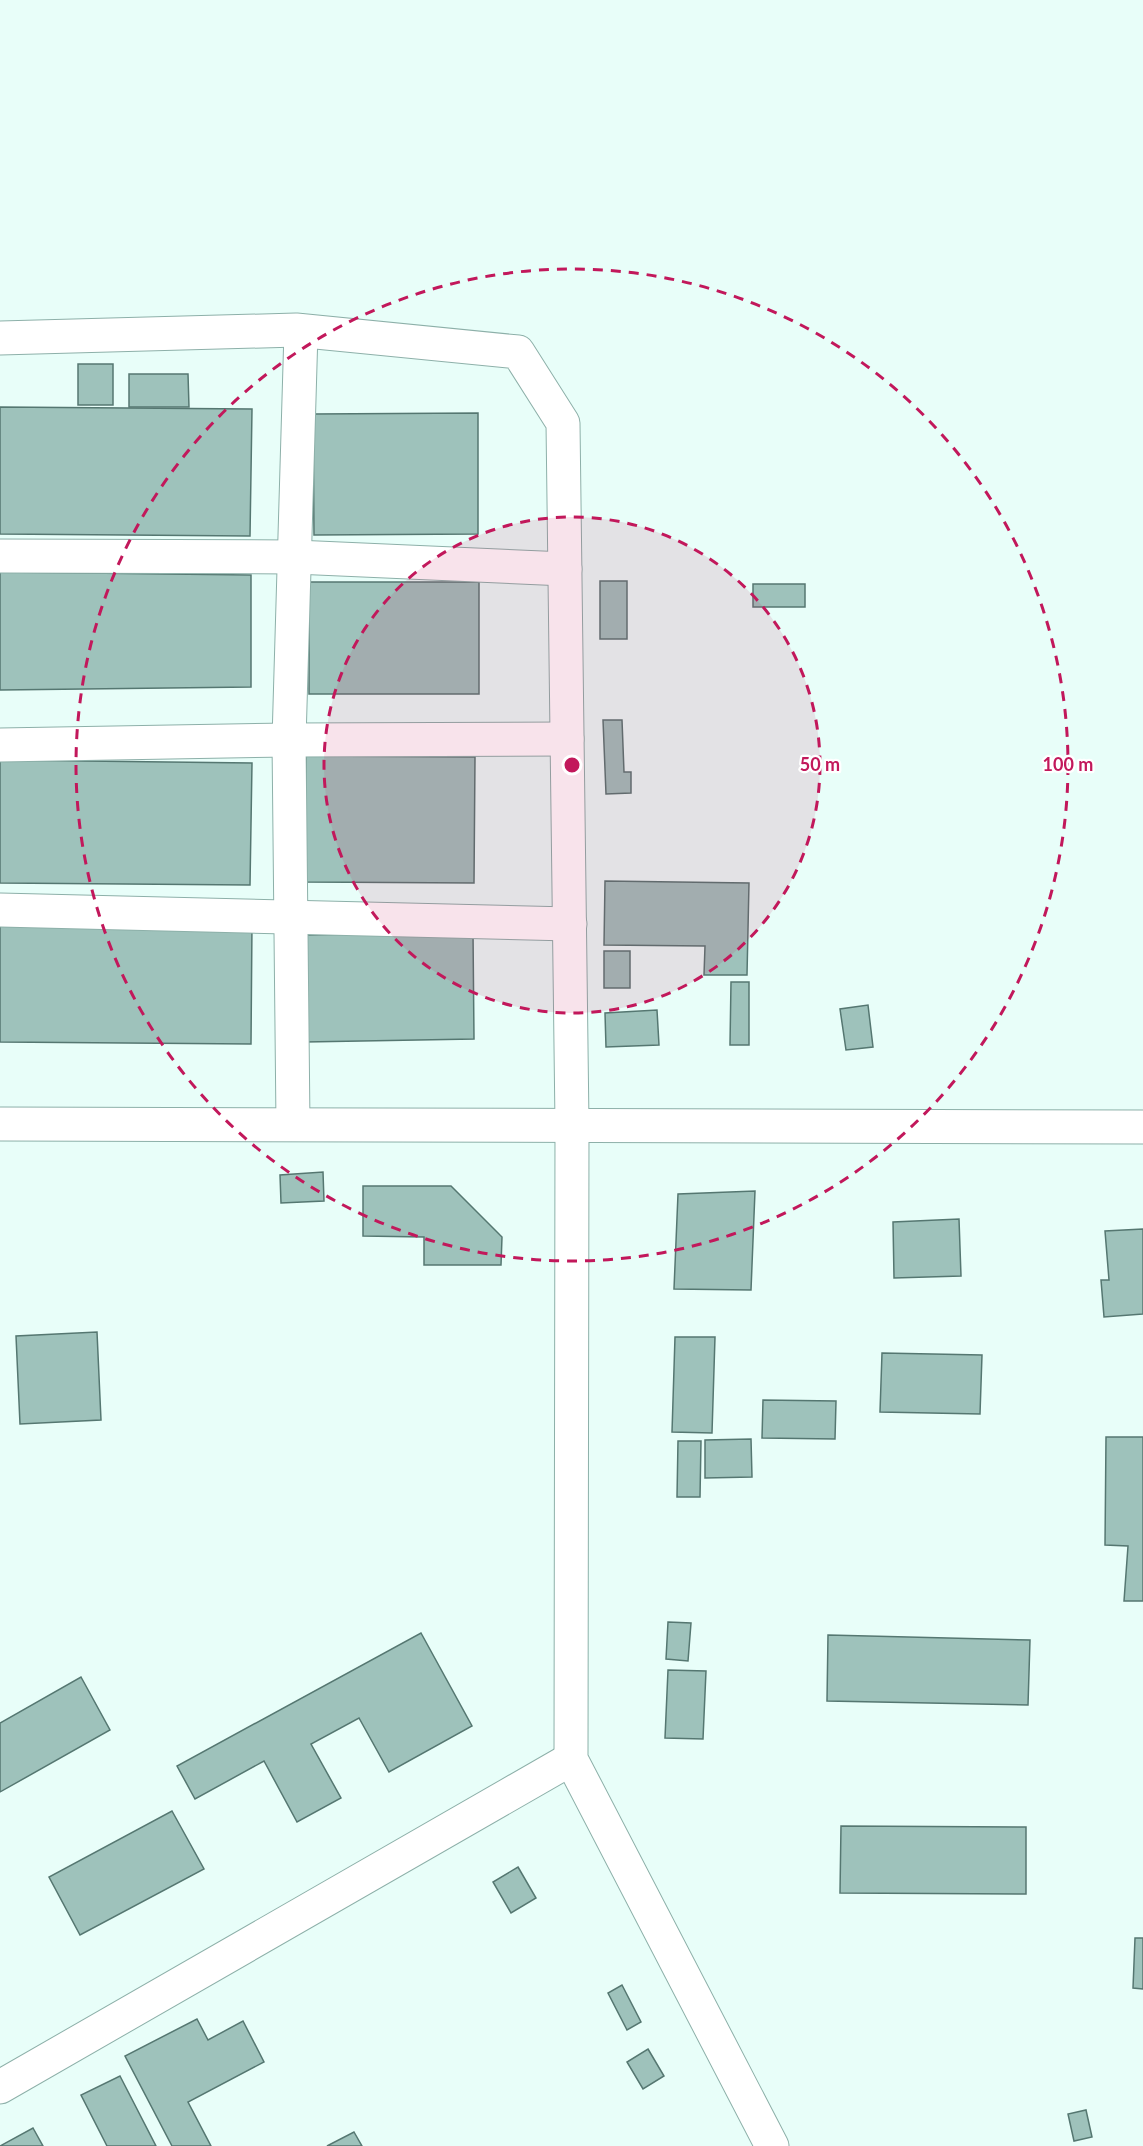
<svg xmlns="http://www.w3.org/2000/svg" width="1143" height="2146" font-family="Lato,sans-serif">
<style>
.building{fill:#9ec2bb;stroke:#557771;stroke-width:1.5}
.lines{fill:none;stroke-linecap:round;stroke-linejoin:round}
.minor-casing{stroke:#8db0a9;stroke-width:35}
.minor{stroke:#fff;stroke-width:33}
.ring{fill:none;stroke:#c2185b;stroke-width:3;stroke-dasharray:10 8}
.centre{fill:#c2185b;stroke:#fff;stroke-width:3}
.ring-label{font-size:18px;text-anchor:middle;font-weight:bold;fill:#c2185b;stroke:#fff;stroke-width:4.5;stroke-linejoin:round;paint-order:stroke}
</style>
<rect width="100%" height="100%" fill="#e8fef9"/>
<g class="building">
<rect x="78" y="364" width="35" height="41"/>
<path d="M 129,374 L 188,374 L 189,407 L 129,407 Z"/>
<path d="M 0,407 L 252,409 L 250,536 L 0,534 Z"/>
<path d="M 478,413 L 478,534 L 314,535 L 313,414 Z"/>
<path d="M 0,572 L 251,575 L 251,687 L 0,690 Z"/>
<rect x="600" y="581" width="27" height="58"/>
<rect x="309" y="582" width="170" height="112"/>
<rect x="753" y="584" width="52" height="23"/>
<path d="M 603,720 L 622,720 L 624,772 L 631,772 L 631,793 L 606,794 Z"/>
<path d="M 306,756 L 475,757 L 474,883 L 305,882 Z"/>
<path d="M 0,760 L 252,763 L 250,885 L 0,883 Z"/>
<path d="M 605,881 L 749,883 L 747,975 L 704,975 L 705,946 L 604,945 Z"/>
<path d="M 0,921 L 252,923 L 251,1044 L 0,1042 Z"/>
<path d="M 473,932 L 474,1039 L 305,1042 L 303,935 Z"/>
<rect x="604" y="951" width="26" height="37"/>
<path d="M 731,982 L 749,982 L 749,1045 L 730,1045 Z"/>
<path d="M 868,1005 L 873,1047 L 846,1050 L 840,1009 Z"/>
<path d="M 657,1010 L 659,1045 L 606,1047 L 605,1013 Z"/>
<path d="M 323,1172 L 324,1201 L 281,1203 L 280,1175 Z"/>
<path d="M 363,1186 L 451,1186 L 502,1237 L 501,1265 L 424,1265 L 424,1237 L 363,1236 Z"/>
<path d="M 755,1191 L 751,1290 L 674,1289 L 678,1194 Z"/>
<path d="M 959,1219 L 961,1276 L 894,1278 L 893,1222 Z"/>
<path d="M 1143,1229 L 1143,1314 L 1104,1317 L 1101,1280 L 1109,1280 L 1105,1231 Z"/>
<path d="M 97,1332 L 101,1420 L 20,1424 L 16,1336 Z"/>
<path d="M 675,1337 L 715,1337 L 712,1433 L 672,1432 Z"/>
<path d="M 882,1353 L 982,1355 L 980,1414 L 880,1412 Z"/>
<path d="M 763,1400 L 836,1401 L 835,1439 L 762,1438 Z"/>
<path d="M 1106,1437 L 1143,1437 L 1143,1601 L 1124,1601 L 1128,1546 L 1105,1545 Z"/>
<path d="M 751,1439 L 752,1477 L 705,1478 L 705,1440 Z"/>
<path d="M 678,1441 L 701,1441 L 700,1497 L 677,1497 Z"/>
<path d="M 668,1622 L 691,1623 L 688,1661 L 666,1659 Z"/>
<path d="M 421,1633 L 472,1726 L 389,1772 L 359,1718 L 311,1744 L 341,1798 L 297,1822 L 264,1761 L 195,1799 L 177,1766 Z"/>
<path d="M 828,1635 L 1030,1640 L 1028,1705 L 827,1701 Z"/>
<path d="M 668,1670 L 706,1671 L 703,1739 L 665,1738 Z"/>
<path d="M 81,1677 L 110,1730 L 0,1792 L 0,1723 Z"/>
<path d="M 172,1811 L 204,1869 L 80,1935 L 49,1877 Z"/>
<path d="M 841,1826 L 1026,1827 L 1026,1894 L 840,1893 Z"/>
<path d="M 518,1867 L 536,1898 L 511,1913 L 493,1882 Z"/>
<path d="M 1135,1938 L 1143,1938 L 1143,1989 L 1133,1988 Z"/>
<path d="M 622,1985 L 641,2022 L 627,2030 L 608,1993 Z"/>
<path d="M 197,2019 L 208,2040 L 243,2021 L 264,2062 L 188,2102 L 211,2146 L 172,2146 L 125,2056 Z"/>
<path d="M 648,2049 L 664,2076 L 643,2089 L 627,2062 Z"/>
<path d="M 120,2076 L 156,2146 L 107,2146 L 81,2095 Z"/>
<path d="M 1086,2110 L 1092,2137 L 1074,2141 L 1068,2114 Z"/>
<path d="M 33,2128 L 43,2146 L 0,2146 Z"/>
<path d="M 354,2132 L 362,2146 L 327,2146 Z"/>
</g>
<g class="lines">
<defs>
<g id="minor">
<path d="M 0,338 L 296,330 L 518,352 L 563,423 L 572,1124 L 571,1759 L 772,2146"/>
<path d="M 0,556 L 295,557 L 565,569"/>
<path d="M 0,745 L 289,740 L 567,739"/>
<path d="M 0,910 L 570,924"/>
<path d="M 0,1124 L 1143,1127"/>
<path d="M 293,1124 L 289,740 L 301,331"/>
<path d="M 0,2087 L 571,1759"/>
</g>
</defs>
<use href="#minor" class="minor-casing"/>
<use href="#minor" class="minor"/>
</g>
<circle cx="572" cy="765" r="248" fill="#c2185b" fill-opacity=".12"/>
<g class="ring">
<circle cx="572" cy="765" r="248"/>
<circle cx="572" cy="765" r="496"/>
</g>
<circle cx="572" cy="765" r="9" class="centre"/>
<g class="ring-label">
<text x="820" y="771">50 m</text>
<text x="1068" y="771">100 m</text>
</g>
</svg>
